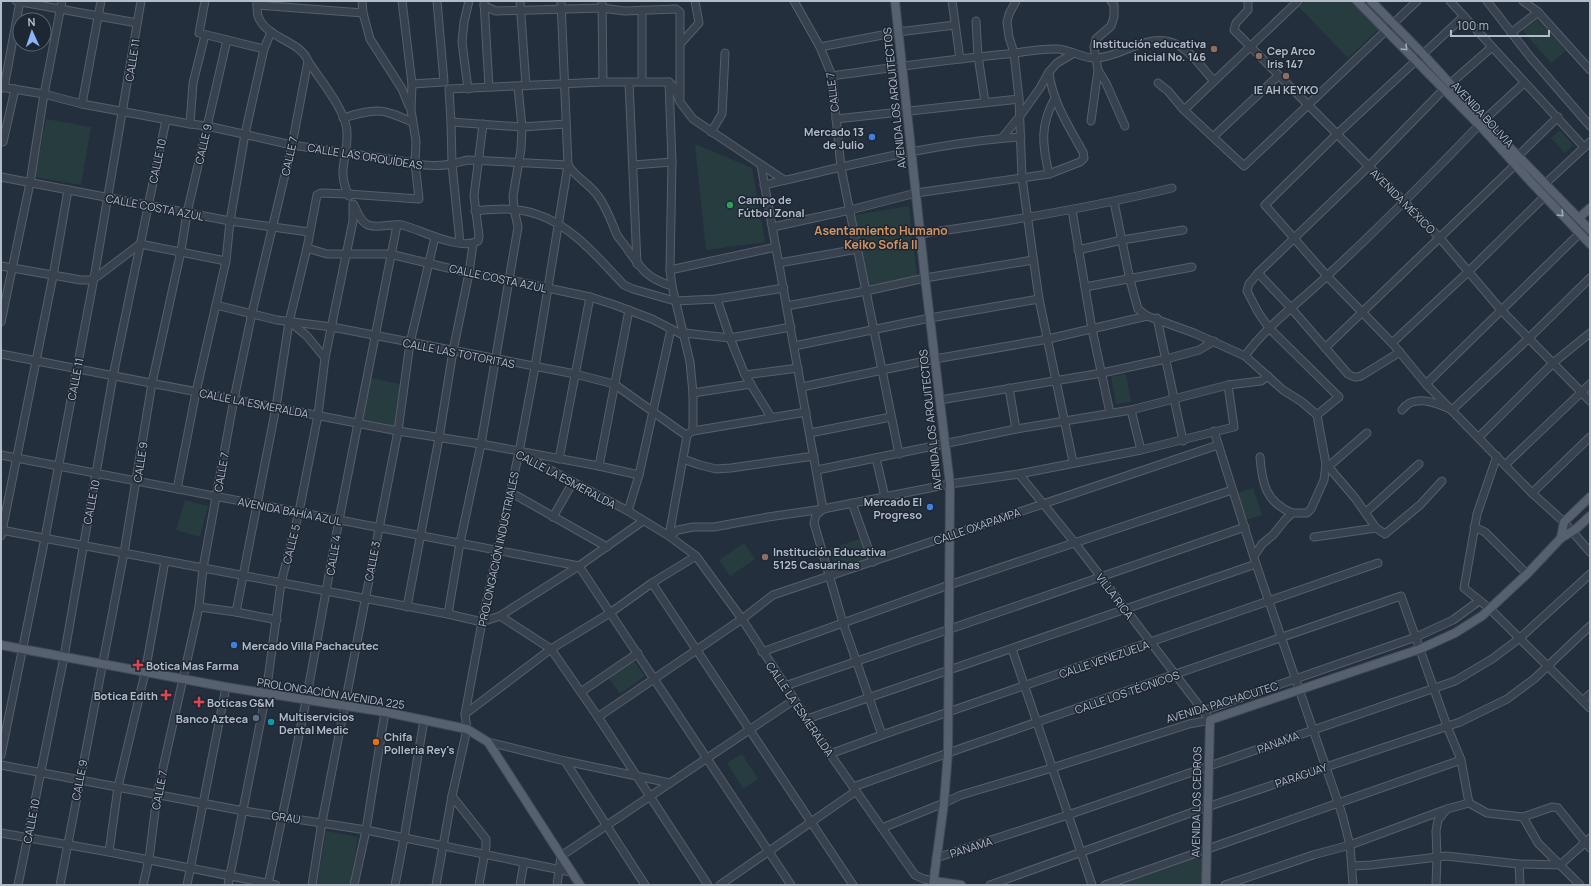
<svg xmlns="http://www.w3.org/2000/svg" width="1591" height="886" font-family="Manrope,sans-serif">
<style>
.green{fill:#263c3f}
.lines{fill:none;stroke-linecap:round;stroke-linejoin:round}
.minor-casing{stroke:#565f6c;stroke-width:9}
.major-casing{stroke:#414a57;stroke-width:10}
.minor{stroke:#38414e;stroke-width:7}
.major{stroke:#56606e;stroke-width:8}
.oneway{stroke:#a1aab7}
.education-dot{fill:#8d6e63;stroke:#1d2633;stroke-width:1.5}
.shop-dot{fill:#3f7fe0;stroke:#1d2633;stroke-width:1.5}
.leisure-dot{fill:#2e9e5b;stroke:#1d2633;stroke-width:1.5}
.health-dot{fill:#e0444e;stroke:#1d2633;stroke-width:1.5}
.service-dot{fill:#5c6f8a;stroke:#1d2633;stroke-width:1.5}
.culture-dot{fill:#0f9aa8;stroke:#1d2633;stroke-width:1.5}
.food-dot{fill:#e8710a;stroke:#1d2633;stroke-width:1.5}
.labels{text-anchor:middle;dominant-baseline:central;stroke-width:3;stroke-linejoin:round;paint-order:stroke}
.poi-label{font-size:11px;font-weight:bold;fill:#b4bcc9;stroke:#1d2633;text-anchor:start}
.street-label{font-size:11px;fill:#b4bcc9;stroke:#1d2633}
.neighbourhood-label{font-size:12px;font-weight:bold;fill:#d59563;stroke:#1d2633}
</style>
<rect width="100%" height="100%" fill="#242f3e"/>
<g class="green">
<path d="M 1306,1 L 1352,1 L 1379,29 L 1348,58 L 1299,7 Z"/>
<path d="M 1536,18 L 1566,51 L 1551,63 L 1522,30 Z"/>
<path d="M 46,119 L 91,127 L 81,185 L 35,177 Z"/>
<path d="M 1560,130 L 1573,145 L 1565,153 L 1551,138 Z"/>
<path d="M 695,144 L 752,168 L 765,242 L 706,250 Z"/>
<path d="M 909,206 L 917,276 L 868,286 L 855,215 Z"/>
<path d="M 1126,374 L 1131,402 L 1116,404 L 1111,377 Z"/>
<path d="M 371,378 L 404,385 L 396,426 L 362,419 Z"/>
<path d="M 1253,488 L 1262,515 L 1246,520 L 1237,493 Z"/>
<path d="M 185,500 L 208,506 L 200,537 L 176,530 Z"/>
<path d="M 860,539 L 867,559 L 836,570 L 829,549 Z"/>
<path d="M 744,543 L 755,559 L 730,576 L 719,560 Z"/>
<path d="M 633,660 L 645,676 L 620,694 L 608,677 Z"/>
<path d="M 742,754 L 758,779 L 743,789 L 727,763 Z"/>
<path d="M 326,831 L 358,837 L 350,885 L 317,885 Z"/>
<path d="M 1203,853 L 1203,885 L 1111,885 Z"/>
</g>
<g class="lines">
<defs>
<g id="minor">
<path d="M 16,1 L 137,23"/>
<path d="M 205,1 L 199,33 L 264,49"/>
<path d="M 257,1 C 257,6 257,12 258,16 C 266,39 300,40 308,61 C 320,80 347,111 347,133 C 348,159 336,170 349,196"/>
<path d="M 362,1 L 363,13 L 370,39 L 402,89 L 409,106"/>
<path d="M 484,1 L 489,87"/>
<path d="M 520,1 L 526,86"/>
<path d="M 602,1 L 603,82"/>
<path d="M 794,1 L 820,47 L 832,76 L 841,168 L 899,454"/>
<path d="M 952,1 L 960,59"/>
<path d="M 1016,1 L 1009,14 L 1007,22 L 1009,37 L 1014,53 L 1019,99 L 1022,178 L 1039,299 L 1073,462"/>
<path d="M 1248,1 L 1248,10 L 1236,23 L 1234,30 L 1439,237 L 1501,310 L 1590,401"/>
<path d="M 1450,1 L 1584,147"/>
<path d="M 1487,1 L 1531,58 L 1590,126"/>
<path d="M 1523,1 L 1538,12 L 1590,70"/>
<path d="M 257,5 L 363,13"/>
<path d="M 484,6 L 496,11 L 601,8 L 625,11 L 676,9 L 680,12 L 680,98"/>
<path d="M 1464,16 L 1336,135 L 1265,205 L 1327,276 L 1392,343 L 1426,384 L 1532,493 L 1564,522 L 1590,552"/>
<path d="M 976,21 L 978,56 L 985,102"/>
<path d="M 1511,33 L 1538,12"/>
<path d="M 681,43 L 699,23 L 695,1"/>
<path d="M 820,47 L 898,32 L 955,25"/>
<path d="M 1098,70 L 1106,83 L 1125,126"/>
<path d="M 832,76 C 890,68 949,59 1007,54 C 1024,52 1041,48 1058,49 C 1071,50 1084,59 1096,58 C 1121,57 1141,37 1166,41 C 1187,44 1201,67 1214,81"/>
<path d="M 629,82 L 637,264"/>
<path d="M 642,82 L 642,10"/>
<path d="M 669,82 L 672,162 L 670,270 L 672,286"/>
<path d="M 1158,83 L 1168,91 L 1184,110 L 1244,166 L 1417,1"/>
<path d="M 412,84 L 444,82 L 437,1"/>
<path d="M 1,87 L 44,94 L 82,104 L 190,124 L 207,126 L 292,145 L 415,163 C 423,166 442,166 451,164 C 457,163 462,161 468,160 L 568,165"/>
<path d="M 4,88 L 20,1"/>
<path d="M 468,89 L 462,42 L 464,22 L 469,1"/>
<path d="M 82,104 L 101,1"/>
<path d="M 1184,110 L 1298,1"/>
<path d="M 343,118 C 377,108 381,108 412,122"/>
<path d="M 836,119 L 1019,99"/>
<path d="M 1484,120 L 1524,83"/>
<path d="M 1091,121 L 1098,70 L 1094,47 L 1096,39 L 1111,26 L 1114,17 L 1114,5 L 1111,1"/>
<path d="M 451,122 L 522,127 L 566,124"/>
<path d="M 190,124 L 193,83 L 205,35"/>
<path d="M 711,132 L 722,114 L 725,53"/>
<path d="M 1213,137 L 1278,76"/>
<path d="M 1002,138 L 1020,116 L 1040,88 L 1049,72 L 1057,63 L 1074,53"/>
<path d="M 3,142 L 15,89"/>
<path d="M 1518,156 L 1558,117"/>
<path d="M 568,165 C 576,178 590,184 598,196 C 607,208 611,221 617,235 C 620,240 625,245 628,250 C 642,270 648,279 672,286 L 690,362 L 693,393 L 693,431"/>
<path d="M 633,165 L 672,162"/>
<path d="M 761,165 L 823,509"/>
<path d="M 1049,174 C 1042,144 1040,125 1055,98"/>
<path d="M 1,177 L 230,221 L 309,232"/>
<path d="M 1546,183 L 1590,142"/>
<path d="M 764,185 C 848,166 936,142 1021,137"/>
<path d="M 1114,202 L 1130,280 L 1138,309 L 1147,316 L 1194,333 L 1245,356 C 1267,325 1300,302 1328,275 C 1380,227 1430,176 1479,125"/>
<path d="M 354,205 C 357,212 361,222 368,225 C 379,229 391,223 402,225 C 422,230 459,251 478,241 L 479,236 L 474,196 L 483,124"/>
<path d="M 1072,210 L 1092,329 L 1110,413"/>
<path d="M 475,211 C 495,209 517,207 536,214 C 572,225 599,259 624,285 L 633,289 L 675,301 L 717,299 L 784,288"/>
<path d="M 773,227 L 850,210 L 916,193 L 1049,174 L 1080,162 L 1084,158 L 1083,152 C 1069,127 1052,101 1049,72"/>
<path d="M 920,234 C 1005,222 1089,208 1172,188"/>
<path d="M 460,243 L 452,164 L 451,122 L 449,89 L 603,82 L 669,82 L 674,87 L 680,102 L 693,119 L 784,180"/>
<path d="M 307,248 L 327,254 L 390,254 L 469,273 L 510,280 L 590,297 L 615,305 L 652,319 L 681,334 L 684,333 L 730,338 L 791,327"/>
<path d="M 1078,250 L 1122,240 L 1183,230"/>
<path d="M 779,263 L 858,249"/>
<path d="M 1,266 L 81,280 L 90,280 L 98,276 L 140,244 L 226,261"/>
<path d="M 670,270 L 776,247"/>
<path d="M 1258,273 L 1291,308 L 1348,374 C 1353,377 1356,378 1361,376 L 1400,352"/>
<path d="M 1085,287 L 1192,267"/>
<path d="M 717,299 L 730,338 L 745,375 L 771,417"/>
<path d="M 216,305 L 277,320 L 332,327 L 575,374 L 614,384 L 687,436"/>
<path d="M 787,306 L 866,291 L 925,278 L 1033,260"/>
<path d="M 1157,318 L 1183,441"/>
<path d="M 1,322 L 30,183 L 44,94 L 62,1"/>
<path d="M 290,322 L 307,336 L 325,358"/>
<path d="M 1392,343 L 1468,272 L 1544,197"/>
<path d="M 794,346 L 930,318 L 1039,299"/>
<path d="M 1325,348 L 1515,165"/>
<path d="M 1,354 L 398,431 L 481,444 L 599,466 L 639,475"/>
<path d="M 1245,356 L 1283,390 L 1302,402 L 1317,415 L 1326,464 L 1324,480 L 1311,509 L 1307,513 L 1292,513 L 1285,520 L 1273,535 L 1262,544 L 1254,556"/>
<path d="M 745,375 L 798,368"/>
<path d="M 1426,384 L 1580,233"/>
<path d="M 802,387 L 935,359 L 1048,339 L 1147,316"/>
<path d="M 1009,388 L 1016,429"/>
<path d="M 693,393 L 751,384"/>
<path d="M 940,400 L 1102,373 L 1166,359 L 1199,350 L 1214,341"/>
<path d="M 1131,410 L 1141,450"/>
<path d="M 1402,410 C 1413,393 1437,403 1452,410 L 1529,338 L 1590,278"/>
<path d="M 1317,415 L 1339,397 L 1269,328 L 1258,312 L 1247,291 L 1249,284 L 1258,273 L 1368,167 L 1444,89 L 1492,47"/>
<path d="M 1214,431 L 1256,564 L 1342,814 L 1350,845 L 1353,885"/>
<path d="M 810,433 L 891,417"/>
<path d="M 1479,437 L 1553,363 L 1590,333"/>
<path d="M 523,454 L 543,466 L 628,511 L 669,536 L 696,556 L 742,619 L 830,754 L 915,875 L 924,879 L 934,881"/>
<path d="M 1,455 L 579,566 L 791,885"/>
<path d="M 1497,456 L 1477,514 L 1464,588 L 1490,609 L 1590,708"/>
<path d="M 1260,457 C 1262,484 1266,502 1292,513"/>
<path d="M 876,458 L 885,497"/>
<path d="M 559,459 L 590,297"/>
<path d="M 683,459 L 700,465 L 716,469 L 731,468 L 814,456"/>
<path d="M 1326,464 L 1355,498 L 1376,528 L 1385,534 L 1420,505 L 1442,481"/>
<path d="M 1505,465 L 1590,384"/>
<path d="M 599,466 L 629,310"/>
<path d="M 1329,466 L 1367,433"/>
<path d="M 817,470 L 1016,429 L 1131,410 L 1228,385 L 1261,381 L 1268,376"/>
<path d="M 177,489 L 196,392 L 226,261 L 230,221 L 245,134 L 264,49 L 271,32"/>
<path d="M 510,492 L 607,547"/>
<path d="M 1532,493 L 1590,437"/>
<path d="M 852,503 L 873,562"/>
<path d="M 823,509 L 816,515 L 814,523 L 843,623 L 882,735"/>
<path d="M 628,511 L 639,475 L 671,329"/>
<path d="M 1366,512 L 1419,464"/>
<path d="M 553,517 L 573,482"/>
<path d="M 1474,527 L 1485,532 L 1527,574"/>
<path d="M 1,530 L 448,614 L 482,622 L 500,616 L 551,649 L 598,717 L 708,885"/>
<path d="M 1,536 L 53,276 L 68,190"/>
<path d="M 669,536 L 678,530 L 693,527 L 714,527 L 768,517 L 823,509 L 950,484 L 1019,474 L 1141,450 L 1234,427 L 1228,385"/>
<path d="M 669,536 L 687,436 L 689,433 L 693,431 L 806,412"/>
<path d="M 1314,537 L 1376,528"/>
<path d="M 652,583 L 853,885"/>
<path d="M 199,607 L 236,612 L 277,620"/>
<path d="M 407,607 L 439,438 L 453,351 L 469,273 L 473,244"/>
<path d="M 236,612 L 276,407 L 289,322 L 307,248 L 317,195 L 321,193 L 348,194 L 419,199 L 415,163 L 416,141 L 411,110 L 412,84 L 402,1"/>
<path d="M 448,614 L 460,543 L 481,444 L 518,227 L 514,209 L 513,196 L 521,149 L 522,127 L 518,87"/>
<path d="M 500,616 L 579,566 L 643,521"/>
<path d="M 1012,649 L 1092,885"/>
<path d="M 762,652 L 949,585 L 1232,490"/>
<path d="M 785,686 L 1245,527"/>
<path d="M 581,692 L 638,653"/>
<path d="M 1583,701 L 1590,694"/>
<path d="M 1203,711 L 1416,637 L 1453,620 L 1479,601"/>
<path d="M 465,714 L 551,649 L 610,613 L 652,583 L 696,556"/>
<path d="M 598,717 L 742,619 L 773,595 L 1218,445"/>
<path d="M 807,719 L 1256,564"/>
<path d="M 488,742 L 565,761 L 670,783"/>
<path d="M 830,754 L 882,735 L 1378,563"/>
<path d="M 1,755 L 45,538 L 94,278 L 141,1"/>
<path d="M 565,761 L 645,885"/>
<path d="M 1,765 L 244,811 L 366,830 L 571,872"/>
<path d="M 853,787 L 965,747 L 1401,596 L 1447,726 L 1461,760 L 1469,803"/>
<path d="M 452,796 L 486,839 L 486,846 L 479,885"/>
<path d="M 1469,803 L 1487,813 L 1523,817 L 1552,807 L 1558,808 L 1590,848"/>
<path d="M 1523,817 L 1538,843 L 1580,885"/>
<path d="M 882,828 L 944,803 L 961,795 L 1052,768 L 1189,724 L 1210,720 L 1075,543 L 1019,474"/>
<path d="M 1,833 L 109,852 L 276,885"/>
<path d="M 109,852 L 118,787 L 145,673 L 165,561"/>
<path d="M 936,858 L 1068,815 L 1455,681 L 1492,659 L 1520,638 L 1590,574"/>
<path d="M 1519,864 L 1520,885"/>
<path d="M 1353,866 L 1371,865 L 1446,856 L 1519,864 L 1560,865 L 1590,838"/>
<path d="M 18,885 L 64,657 L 113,376 L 166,120"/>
<path d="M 60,885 L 124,553 L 152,383 L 181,251 L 187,213 L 227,40"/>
<path d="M 143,885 L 149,859 L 157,795 L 199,607 L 203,568 L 234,399 L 252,313 L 292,145 L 308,61"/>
<path d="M 187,885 L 226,687"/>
<path d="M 228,885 L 266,694 L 281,583 L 299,512 L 318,415 L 325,358 L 353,221 L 353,204"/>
<path d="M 268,885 L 306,701 L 339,520 L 397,225"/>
<path d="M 312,885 L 322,822 L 398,431 L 410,343 L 435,237"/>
<path d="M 354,885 L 366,830 L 385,712"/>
<path d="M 395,885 L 404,838 L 424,720"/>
<path d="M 436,885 L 452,796 L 467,729 L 465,714 L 482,622 L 519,452 L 535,367 L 568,165 L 561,1"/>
<path d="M 520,885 L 524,862"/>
<path d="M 557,885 L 561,856 L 794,700"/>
<path d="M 720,885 L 856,791"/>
<path d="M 990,885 L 1207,807 L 1460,722 L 1507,699 L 1534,679 L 1590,626"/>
<path d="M 1105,885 L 1461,760"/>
<path d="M 1225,885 L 1313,855 L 1350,845 L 1447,809 L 1469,803"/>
<path d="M 1436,885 L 1437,857 L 1436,831 L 1438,820 L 1447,809"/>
</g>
<g id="major">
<path d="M 895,1 L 925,278 L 950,484 L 948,752 L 944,803 L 933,885"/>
<path d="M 1357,1 L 1483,129 L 1531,182 L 1590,244"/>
<path d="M 1371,1 L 1423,54 L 1487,124 L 1590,230"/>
<path d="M 1579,218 L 1590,208"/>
<path d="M 1561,538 L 1564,522 L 1590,497"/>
<path d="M 1,645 L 226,687 L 385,712 L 467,729 L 488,742 L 580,885"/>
<path d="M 934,881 L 961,885"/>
<path d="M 1206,885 L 1210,720 L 1420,649 L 1455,633 L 1482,616 L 1527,574 L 1561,538 L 1576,529 L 1590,516"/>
</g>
</defs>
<use href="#minor" class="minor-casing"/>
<use href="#major" class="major-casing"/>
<use href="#minor" class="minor"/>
<use href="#major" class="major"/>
</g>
<defs><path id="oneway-chevron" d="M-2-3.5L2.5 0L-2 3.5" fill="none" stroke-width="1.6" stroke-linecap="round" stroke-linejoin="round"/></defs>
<g class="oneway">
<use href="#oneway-chevron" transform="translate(1405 48) rotate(45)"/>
<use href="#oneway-chevron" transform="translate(1561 214) rotate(46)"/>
</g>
<g class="education-dot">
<circle cx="1214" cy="49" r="4"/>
<circle cx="1259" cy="56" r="4"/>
<circle cx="1286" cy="76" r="4"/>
<circle cx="765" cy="557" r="4"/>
</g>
<g class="shop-dot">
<circle cx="872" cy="137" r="4"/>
<circle cx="930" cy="507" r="4"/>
<circle cx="234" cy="645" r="4"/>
</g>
<circle class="leisure-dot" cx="730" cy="205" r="4"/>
<g class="health-dot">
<path d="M136 659h4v4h4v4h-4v4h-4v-4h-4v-4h4z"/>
<path d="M164 689h4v4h4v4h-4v4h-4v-4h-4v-4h4z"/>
<path d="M197 696h4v4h4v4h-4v4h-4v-4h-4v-4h4z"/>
</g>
<circle class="service-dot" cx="256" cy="718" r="4"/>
<circle class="culture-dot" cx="271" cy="722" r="4"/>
<circle class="food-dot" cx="376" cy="742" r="4"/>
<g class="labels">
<g class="poi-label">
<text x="1206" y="43" text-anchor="end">Institución educativa<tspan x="1206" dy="13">inicial No. 146</tspan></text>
<text x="1267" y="50">Cep Arco<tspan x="1267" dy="13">Iris 147</tspan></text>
<text x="1286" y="89" text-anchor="middle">IE AH KEYKO</text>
<text x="864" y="131" text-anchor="end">Mercado 13<tspan x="864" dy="13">de Julio</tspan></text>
<text x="738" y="199">Campo de<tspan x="738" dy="13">Fútbol Zonal</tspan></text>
<text x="922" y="501" text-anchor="end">Mercado El<tspan x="922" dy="13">Progreso</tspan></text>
<text x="773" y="551">Institución Educativa<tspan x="773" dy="13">5125 Casuarinas</tspan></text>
<text x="242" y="645">Mercado Villa Pachacutec</text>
<text x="146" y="665">Botica Mas Farma</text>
<text x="158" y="695" text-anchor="end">Botica Edith</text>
<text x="207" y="702">Boticas G&amp;M</text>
<text x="279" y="716">Multiservicios<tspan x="279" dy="13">Dental Medic</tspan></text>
<text x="248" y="718" text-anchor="end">Banco Azteca</text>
<text x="384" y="736">Chifa<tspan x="384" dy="13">Polleria Rey's</tspan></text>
</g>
<g class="street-label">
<text transform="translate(132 60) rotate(-81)">CALLE 11</text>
<text transform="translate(832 92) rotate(-97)">CALLE 7</text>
<text transform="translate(894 98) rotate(-96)">AVENIDA LOS ARQUITECTOS</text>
<text transform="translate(1483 114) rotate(47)">AVENIDA BOLIVIA</text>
<text transform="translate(203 144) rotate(-77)">CALLE 9</text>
<text transform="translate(289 156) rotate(-77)">CALLE 7</text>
<text transform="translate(365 156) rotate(9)">CALLE LAS ORQUÍDEAS</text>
<text transform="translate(157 161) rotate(-78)">CALLE 10</text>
<text transform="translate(1403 201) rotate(45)">AVENIDA MÉXICO</text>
<text transform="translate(155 207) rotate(11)">CALLE COSTA AZUL</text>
<text transform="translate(498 278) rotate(12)">CALLE COSTA AZUL</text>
<text transform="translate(459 353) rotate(11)">CALLE LAS TOTORITAS</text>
<text transform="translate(75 379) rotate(-79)">CALLE 11</text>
<text transform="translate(254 403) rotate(11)">CALLE LA ESMERALDA</text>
<text transform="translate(930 420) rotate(-96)">AVENIDA LOS ARQUITECTOS</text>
<text transform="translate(140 462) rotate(-81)">CALLE 9</text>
<text transform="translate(221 472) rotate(-80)">CALLE 7</text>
<text transform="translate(566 479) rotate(28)">CALLE LA ESMERALDA</text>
<text transform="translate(91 502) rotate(-79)">CALLE 10</text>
<text transform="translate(290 511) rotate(11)">AVENIDA BAHÍA AZUL</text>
<text transform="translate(977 526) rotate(-19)">CALLE OXAPAMPA</text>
<text transform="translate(291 544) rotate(-76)">CALLE 5</text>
<text transform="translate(498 549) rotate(-78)">PROLONGACIÓN INDUSTRIALES</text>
<text transform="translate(333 555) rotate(-80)">CALLE 4</text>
<text transform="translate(372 561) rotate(-79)">CALLE 3</text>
<text transform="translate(1115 596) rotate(53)">VILLA RICA</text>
<text transform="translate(1104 659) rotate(-19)">CALLE VENEZUELA</text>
<text transform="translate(1127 692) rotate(-19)">CALLE LOS TÉCNICOS</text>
<text transform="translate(331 693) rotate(9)">PROLONGACIÓN AVENIDA 225</text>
<text transform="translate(1222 702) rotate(-17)">AVENIDA PACHACUTEC</text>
<text transform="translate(800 709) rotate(56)">CALLE LA ESMERALDA</text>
<text transform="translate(1278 742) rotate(-20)">PANAMA</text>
<text transform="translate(1301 775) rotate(-19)">PARAGUAY</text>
<text transform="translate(79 780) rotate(-79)">CALLE 9</text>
<text transform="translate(159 790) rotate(-79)">CALLE 7</text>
<text transform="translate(1196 802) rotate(-89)">AVENIDA LOS CEDROS</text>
<text transform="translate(286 817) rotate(8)">GRAU</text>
<text transform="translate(31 821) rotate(-79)">CALLE 10</text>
<text transform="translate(971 847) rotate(-18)">PANAMA</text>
</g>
<g class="neighbourhood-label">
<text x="881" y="230">Asentamiento Humano<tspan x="881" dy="14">Keiko Sofía II</tspan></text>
</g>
</g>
<rect width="1591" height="886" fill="none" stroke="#b4bcc9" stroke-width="4"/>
<g transform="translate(32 32) rotate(357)"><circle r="19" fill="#1d2633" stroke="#59626f"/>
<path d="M0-3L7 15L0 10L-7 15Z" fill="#8ab4f8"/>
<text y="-6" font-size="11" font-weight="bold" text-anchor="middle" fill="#b4bcc9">N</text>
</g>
<path d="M1451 30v6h98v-6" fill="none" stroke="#b4bcc9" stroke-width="2"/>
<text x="1457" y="30" font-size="12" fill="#b4bcc9" stroke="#1d2633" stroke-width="3" paint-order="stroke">100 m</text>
</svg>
